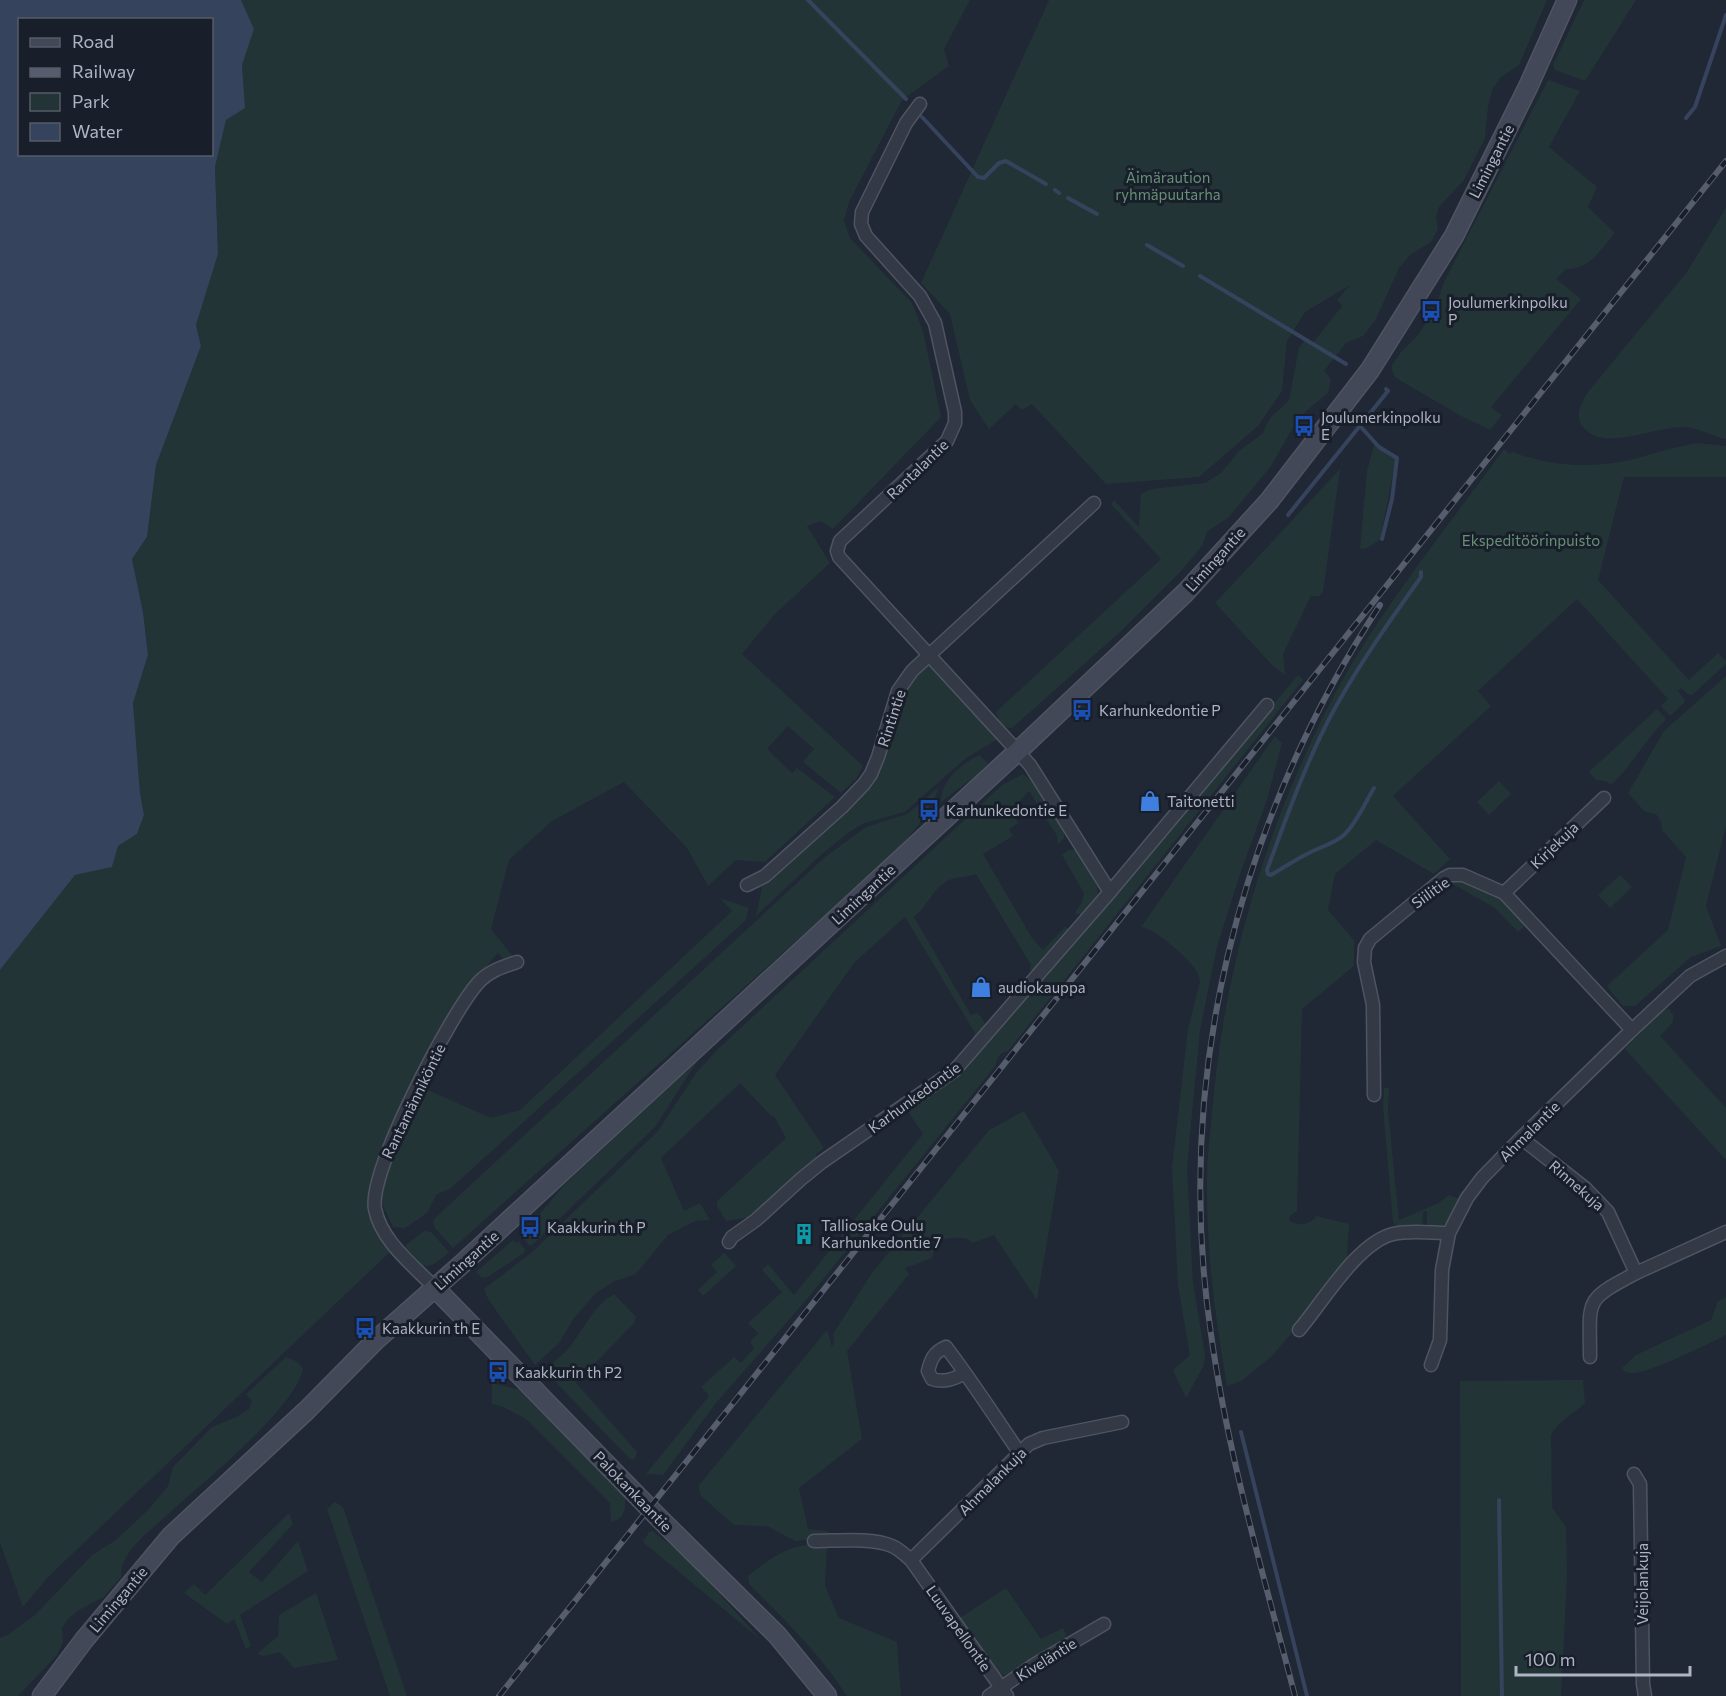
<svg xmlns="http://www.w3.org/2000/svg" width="1726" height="1696" font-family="Commissioner,sans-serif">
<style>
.green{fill:#233437}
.water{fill:#36435d;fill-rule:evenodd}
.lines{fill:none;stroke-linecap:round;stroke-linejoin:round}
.stream{stroke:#36435d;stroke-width:4}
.minor-casing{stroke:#4e5461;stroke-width:15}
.secondary-casing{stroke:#4e5461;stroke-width:21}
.minor{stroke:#343946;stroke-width:12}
.secondary{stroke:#424858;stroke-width:18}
.rail-casing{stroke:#565d6d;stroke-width:6}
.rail{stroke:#191f2a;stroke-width:4;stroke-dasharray:11;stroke-linecap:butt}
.labels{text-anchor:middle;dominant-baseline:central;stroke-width:6;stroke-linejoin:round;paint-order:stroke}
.street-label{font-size:15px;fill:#aeb4c3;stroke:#191f2a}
.park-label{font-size:15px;fill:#679175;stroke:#191f2a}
.poi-label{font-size:15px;fill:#aeb4c3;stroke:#191f2a;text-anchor:start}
</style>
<rect width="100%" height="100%" fill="#202735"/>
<g class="green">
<path d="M 241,0 L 970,0 L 944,49 L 949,66 L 902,100 L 849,202 L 844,221 L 850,238 L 912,303 L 923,331 L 941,417 L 833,529 L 821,521 L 807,526 L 830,563 L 775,614 L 742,654 L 863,766 L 856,779 L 841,793 L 803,762 L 814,749 L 788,726 L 767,749 L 792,773 L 797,768 L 835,797 L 765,862 L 736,860 L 708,886 L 687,848 L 624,782 L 552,821 L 509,860 L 491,929 L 515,959 L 505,961 L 498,953 L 476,978 L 457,1006 L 394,1120 L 376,1168 L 369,1197 L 374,1220 L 391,1251 L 49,1576 L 23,1607 L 0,1543 L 0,970 L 75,875 L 112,867 L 118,846 L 137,834 L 144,815 L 140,793 L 133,703 L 148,655 L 143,612 L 132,559 L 147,537 L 156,465 L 201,346 L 196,325 L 218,254 L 215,167 L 226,120 L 245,107 L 242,65 L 254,29 Z"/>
<path d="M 1049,0 L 1547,0 L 1519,65 L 1501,77 L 1493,88 L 1488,106 L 1485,138 L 1464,180 L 1439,207 L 1436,217 L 1438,229 L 1431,242 L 1410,255 L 1399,268 L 1375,321 L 1363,336 L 1346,343 L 1324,371 L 1331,379 L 1328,393 L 1299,417 L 1271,466 L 1229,517 L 1207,532 L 1202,546 L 1182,570 L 1119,633 L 1012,728 C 1003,728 998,720 996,712 L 1161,559 L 1111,504 L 1114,500 L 1139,527 L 1141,494 L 1151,489 L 1205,483 L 1221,473 L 1239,451 L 1262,434 L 1270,418 L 1289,400 L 1299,348 L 1305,340 L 1312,344 L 1342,306 L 1337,300 L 1350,285 L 1305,312 L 1287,341 L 1282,391 L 1258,426 L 1199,477 L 1106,484 L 1032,404 L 1022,410 L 1016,404 L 989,429 L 970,400 L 950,314 L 921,283 Z"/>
<path d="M 1584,0 L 1636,0 L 1585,81 L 1555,70 L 1553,65 Z"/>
<path d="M 1548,80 L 1580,91 L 1549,147 L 1597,187 L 1588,207 L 1615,233 C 1599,251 1591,269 1566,269 L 1556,279 L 1581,299 L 1491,407 L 1502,415 L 1490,430 L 1461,416 L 1396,378 L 1392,371 L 1392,365 L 1401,352 L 1418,335 L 1432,314 L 1436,316 L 1440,309 L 1436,306 L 1444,282 Z"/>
<path d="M 1726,208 L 1726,439 C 1713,437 1699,428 1686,427 C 1660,425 1606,451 1586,430 C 1573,418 1580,405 1588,392 L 1687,272 Z"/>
<path d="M 1697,443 L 1726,446 L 1726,477 L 1624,477 L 1598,580 L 1689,680 L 1718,653 L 1726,661 L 1726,664 L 1692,695 L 1688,694 L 1681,688 L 1678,691 L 1684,699 L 1684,703 L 1671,715 L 1668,714 L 1661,706 L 1668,699 L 1577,599 L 1478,691 L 1491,706 L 1393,796 L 1450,859 L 1434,874 L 1376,840 L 1335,874 L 1328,910 L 1354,940 L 1354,966 L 1302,1009 L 1297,1211 L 1290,1216 L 1289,1220 C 1298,1228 1310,1224 1317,1216 L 1349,1224 L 1347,1258 L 1322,1291 L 1310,1312 L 1271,1357 L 1241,1381 L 1227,1386 C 1215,1317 1206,1249 1207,1179 C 1207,1157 1210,1135 1212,1113 C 1224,970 1264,832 1329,705 C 1376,614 1444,532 1504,449 L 1510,454 L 1512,452 C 1550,466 1590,469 1630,460 C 1652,454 1674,447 1697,443 Z"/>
<path d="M 1374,445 L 1396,458 L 1380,540 L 1367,548 L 1360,549 L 1367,471 Z"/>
<path d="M 1340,469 L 1323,592 L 1319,596 L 1311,596 L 1283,654 L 1285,675 L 1273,666 L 1215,603 Z"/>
<path d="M 925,665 L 931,665 L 1000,738 L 966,758 L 905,812 L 864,823 L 848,833 L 823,853 L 756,916 L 762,887 L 765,881 L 866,787 L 898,701 L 908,682 Z"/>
<path d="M 1298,675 L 1303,680 L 1008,1051 C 1000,1052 996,1058 996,1065 L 808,1298 L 716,1403 L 663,1475 L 646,1474 L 709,1396 L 701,1387 L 734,1357 L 741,1363 L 754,1348 L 750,1342 L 758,1333 L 748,1323 L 782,1292 L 762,1270 L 768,1264 L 794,1295 L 923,1134 L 907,1110 L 959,1073 L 983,1049 L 1113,897 Z"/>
<path d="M 1726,676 L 1726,826 L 1706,906 L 1721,946 L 1691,957 L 1635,1006 L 1623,1006 L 1607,986 L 1668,930 L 1686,857 L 1662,830 L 1661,821 L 1656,814 L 1645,812 L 1628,793 L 1664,731 Z"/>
<path d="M 1657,709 L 1665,718 L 1665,721 C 1644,740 1632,766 1611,785 L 1606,781 L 1596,780 L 1589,772 Z"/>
<path d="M 1275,736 L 1282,743 L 1267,800 L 1241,871 L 1217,947 L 1200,1030 L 1187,1167 L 1193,1283 L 1205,1355 L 1204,1365 L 1186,1398 L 1173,1370 L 1190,1355 L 1178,1286 L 1172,1167 L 1188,1029 L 1200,982 C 1199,977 1198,973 1195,969 C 1187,957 1154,928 1141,927 Z"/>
<path d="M 979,755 L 988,763 L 978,774 L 941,802 C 941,779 961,765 979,755 Z"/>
<path d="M 1023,774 L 1037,785 L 1064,830 L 1064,838 L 1058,845 L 1057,836 L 1029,791 L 1012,810 L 1018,823 L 1009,829 L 1013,836 L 983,854 L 1032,938 L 1043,950 L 1065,927 L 1068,928 L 1069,934 L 1032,973 L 1030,969 L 1031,965 L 976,874 C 966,878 956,876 947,881 C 932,890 927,907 914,917 L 971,1015 L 977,1013 C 983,1017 985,1023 986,1030 L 976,1038 L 973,1036 L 975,1033 L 905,917 L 854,963 L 775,1075 L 824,1148 L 816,1154 L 817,1159 L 751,1217 L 726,1221 L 717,1206 L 717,1201 L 786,1138 L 774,1116 L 771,1116 L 740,1083 L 661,1158 L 684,1211 L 700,1203 L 710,1220 L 695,1221 L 668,1235 L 636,1274 L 613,1282 L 596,1293 L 574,1318 L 559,1343 L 535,1365 L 488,1299 L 484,1289 L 531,1253 L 658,1131 L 696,1073 L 718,1049 L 1002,785 Z"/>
<path d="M 1499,781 L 1511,794 L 1489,815 L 1477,802 Z"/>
<path d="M 939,787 L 933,803 L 919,816 L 922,820 L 901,847 L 453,1248 L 434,1227 L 433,1221 L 436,1217 L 825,857 L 866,827 L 907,814 Z"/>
<path d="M 1069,850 L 1076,850 L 1097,886 L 1098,898 L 1084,916 L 1075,913 L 1082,902 L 1084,893 L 1062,855 Z"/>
<path d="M 1620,875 L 1632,887 L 1610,908 L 1598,895 Z"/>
<path d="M 1450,880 L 1462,880 L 1498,895 L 1526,925 L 1518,932 L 1495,908 L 1451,883 L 1417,912 L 1415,909 Z"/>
<path d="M 720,898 L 749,908 L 745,921 L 450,1189 L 437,1194 L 427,1213 L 405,1228 L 393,1227 L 380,1199 L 385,1175 L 428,1090 L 491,1118 L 520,1110 L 732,911 Z"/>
<path d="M 1669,1009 L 1673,1015 L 1673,1022 L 1660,1036 L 1726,1108 L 1726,1160 L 1625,1049 L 1663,1010 Z"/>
<path d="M 698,1060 L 655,1127 L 532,1245 L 529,1245 L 523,1237 L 537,1225 L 534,1221 L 565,1184 Z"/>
<path d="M 1384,1088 L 1389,1088 L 1388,1110 L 1399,1220 L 1439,1203 L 1449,1195 L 1457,1198 L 1459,1201 L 1449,1221 L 1441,1227 L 1427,1227 L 1427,1211 L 1423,1212 L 1422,1227 L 1398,1227 L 1393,1222 L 1383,1107 Z"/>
<path d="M 1024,1111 L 1059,1171 L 1037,1300 L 994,1235 L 972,1243 C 968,1238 966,1238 959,1238 C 943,1236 936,1242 932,1258 L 905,1268 L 909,1274 L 847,1351 L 862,1439 L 799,1488 L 808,1529 L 828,1531 L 827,1538 L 795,1541 L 767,1526 L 734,1525 L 701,1496 L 699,1490 L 699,1485 L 827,1330 L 832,1347 L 834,1342 L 833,1334 L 872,1273 L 989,1130 Z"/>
<path d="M 424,1231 L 431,1232 L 449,1252 C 430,1270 422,1271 404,1250 L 406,1245 Z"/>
<path d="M 513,1240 L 516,1243 L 518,1241 L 525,1249 L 524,1253 L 486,1278 L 481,1277 L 476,1272 Z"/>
<path d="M 724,1253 L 736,1266 L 703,1296 L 698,1290 L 717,1272 L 711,1265 Z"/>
<path d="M 614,1294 L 636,1317 L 634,1323 L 576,1383 L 637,1452 L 635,1459 L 630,1459 L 544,1370 C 553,1362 565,1354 572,1344 C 586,1325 594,1306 614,1294 Z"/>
<path d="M 1726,1297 L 1726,1335 C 1707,1344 1647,1375 1630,1373 C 1625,1372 1625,1372 1622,1368 L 1636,1355 L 1711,1320 L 1718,1301 Z"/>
<path d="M 286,1357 L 298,1362 L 303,1369 C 295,1409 199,1486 166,1516 C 149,1532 120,1552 121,1577 L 104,1597 L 79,1610 L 67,1620 L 62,1628 L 63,1642 L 57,1655 L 18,1696 L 0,1696 L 0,1638 L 9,1634 L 35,1615 L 92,1555 L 116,1540 L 148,1510 L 168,1486 L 173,1467 L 212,1427 L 236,1417 L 249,1409 L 252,1401 L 246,1394 Z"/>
<path d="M 1583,1380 L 1585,1403 C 1574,1414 1559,1420 1551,1435 L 1552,1507 L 1566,1527 L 1567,1575 L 1561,1696 L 1461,1696 L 1460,1381 Z"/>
<path d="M 492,1383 L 524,1391 L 625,1495 C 625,1509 626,1518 611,1522 L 610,1503 L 526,1419 L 503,1407 L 492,1404 Z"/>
<path d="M 335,1502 L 343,1507 L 407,1696 L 390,1696 L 327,1509 Z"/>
<path d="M 289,1513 L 293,1524 L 249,1572 L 262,1582 L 298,1541 L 308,1571 L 240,1615 L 251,1646 L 246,1649 L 234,1619 L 227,1624 L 184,1593 L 194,1584 L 205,1595 Z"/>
<path d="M 652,1531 L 684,1555 L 761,1640 L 643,1542 L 649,1532 Z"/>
<path d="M 827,1544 L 825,1586 L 839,1618 L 897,1642 L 901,1696 L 847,1696 C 820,1654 784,1619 749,1584 L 748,1576 C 774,1555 793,1542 827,1544 Z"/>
<path d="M 1006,1588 L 1041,1639 L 1063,1628 L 1066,1634 L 1065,1640 L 1011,1673 L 1004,1675 L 995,1672 L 958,1619 Z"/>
<path d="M 316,1593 L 338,1660 L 294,1668 L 280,1652 L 264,1656 L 257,1654 L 278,1636 L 279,1615 Z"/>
</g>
<path class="water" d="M 0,0 L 241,0 L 254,29 L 242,65 L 245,108 L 226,120 L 215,167 L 218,254 L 196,325 L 201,346 L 156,465 L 147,537 L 132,559 L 143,612 L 148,655 L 133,703 L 140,793 L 144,815 L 137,834 L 118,846 L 112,867 L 75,875 L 0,970 ZM 20,20 L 212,20 L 212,154 L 20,154 Z"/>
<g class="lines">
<g class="stream">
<path d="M 808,0 L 906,99"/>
<path d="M 922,117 L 978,177 L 984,178 L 999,163 L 1006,161 L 1046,184"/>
<path d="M 1686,118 L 1695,107 L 1726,15"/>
<path d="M 1055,190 L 1059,193"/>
<path d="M 1068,198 L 1097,214"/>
<path d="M 1147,245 L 1183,266"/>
<path d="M 1200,276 L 1346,364"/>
<path d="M 1360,426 L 1379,447 L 1397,458 L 1392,499 L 1382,539"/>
<path d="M 1288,515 L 1388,391 L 1386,389"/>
<path d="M 1374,788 C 1365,803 1357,822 1344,835 C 1334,844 1319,847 1307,854 C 1295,860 1283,868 1271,875 L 1268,874 L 1267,870 C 1287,816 1307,759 1335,708 C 1360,663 1391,619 1421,577 L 1421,572"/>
<path d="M 1241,1432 L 1307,1696"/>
<path d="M 1499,1500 L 1502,1696"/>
</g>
<defs>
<g id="minor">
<path d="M 747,885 L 765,876 L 842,807 L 864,784 L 871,774 L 878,757 L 898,691 L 912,671 L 1094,503"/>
<path d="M 1110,892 L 1267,705"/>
<path d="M 1504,893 L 1604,798"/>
<path d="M 1374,1095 L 1373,1005 L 1364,962 L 1365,948 L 1370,939 L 1444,878 L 1450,875 L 1463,875 L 1504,893 L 1632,1030"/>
<path d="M 1521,1138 L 1585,1188 L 1608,1212 L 1636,1273 C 1583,1301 1590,1299 1590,1357"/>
<path d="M 729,1242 L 732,1237 L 756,1220 L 801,1179 L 822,1162 L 955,1070 L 1110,892 L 1030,765 L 839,557 L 837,551 L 840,541 L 947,441 L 955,423 L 955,412 L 935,323 L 920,296 L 866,236 L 861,224 L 862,212 L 906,123 L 920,104"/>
<path d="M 1636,1273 L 1726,1232"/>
<path d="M 435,1288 C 414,1266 381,1241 375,1209 C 368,1171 451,1013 478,983 C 489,971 502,967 517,962"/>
<path d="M 1299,1330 C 1323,1302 1357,1243 1393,1234 C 1410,1230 1431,1233 1449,1233"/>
<path d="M 1431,1365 L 1440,1340 L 1442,1270 L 1449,1233 L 1467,1198 L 1482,1178 L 1521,1138 L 1632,1030 L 1690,976 L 1726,956"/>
<path d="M 965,1373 C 954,1379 944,1383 932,1379 L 928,1371 C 931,1359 934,1352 946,1347 C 972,1381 995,1417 1019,1452"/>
<path d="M 1634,1474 L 1640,1484 L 1643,1684 L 1645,1696"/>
<path d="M 814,1541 C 836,1541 872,1537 892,1546 C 899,1549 905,1555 911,1560 L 1007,1696"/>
<path d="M 911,1560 L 1029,1444 L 1043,1438 L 1122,1422"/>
<path d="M 989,1696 L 1034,1665 L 1104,1624"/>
</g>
<g id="secondary">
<path d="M 435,1288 L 655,1514 L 777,1635 L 827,1696"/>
<path d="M 42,1696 L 84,1640 L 171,1536 L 307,1410 L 376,1340 L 463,1263 L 1018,751 L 1185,593 L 1269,501 L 1370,370 L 1454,236 L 1528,87 L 1567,0"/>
</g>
</defs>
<use href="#minor" class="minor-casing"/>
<use href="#secondary" class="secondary-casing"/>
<use href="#minor" class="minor"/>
<use href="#secondary" class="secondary"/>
<defs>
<g id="rail">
<path d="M 499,1696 L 1726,161"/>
<path d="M 1295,1696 C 1264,1576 1228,1457 1211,1334 C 1173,1077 1238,822 1380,605"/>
</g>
</defs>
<use href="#rail" class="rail-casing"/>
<use href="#rail" class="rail"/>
</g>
<defs>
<symbol id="bus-bare" viewBox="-9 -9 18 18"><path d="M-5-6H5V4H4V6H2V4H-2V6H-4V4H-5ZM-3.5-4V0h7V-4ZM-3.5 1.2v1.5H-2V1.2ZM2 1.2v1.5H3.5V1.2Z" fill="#1a4fb4" stroke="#191f2a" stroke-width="2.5" paint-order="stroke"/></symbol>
<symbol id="shop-bare" viewBox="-9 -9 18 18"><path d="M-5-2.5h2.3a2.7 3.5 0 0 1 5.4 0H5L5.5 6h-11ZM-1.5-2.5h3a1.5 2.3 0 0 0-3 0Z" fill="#3f7fe0" stroke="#191f2a" stroke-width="2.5" paint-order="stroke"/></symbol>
<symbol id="building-bare" viewBox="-9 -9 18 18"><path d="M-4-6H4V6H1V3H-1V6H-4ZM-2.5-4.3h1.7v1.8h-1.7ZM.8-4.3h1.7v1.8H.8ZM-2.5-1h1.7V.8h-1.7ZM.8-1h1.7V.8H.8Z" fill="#0f9aa8" stroke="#191f2a" stroke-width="2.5" paint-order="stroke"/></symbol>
</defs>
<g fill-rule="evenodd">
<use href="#bus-bare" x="1416" y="296" width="30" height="30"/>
<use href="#bus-bare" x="1289" y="411" width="30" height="30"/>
<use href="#bus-bare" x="1067" y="695" width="30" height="30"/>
<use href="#shop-bare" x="1135" y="786" width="30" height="30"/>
<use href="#bus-bare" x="914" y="795" width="30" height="30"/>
<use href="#shop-bare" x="966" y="972" width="30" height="30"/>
<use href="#bus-bare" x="515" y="1212" width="30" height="30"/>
<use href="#building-bare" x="789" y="1219" width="30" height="30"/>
<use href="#bus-bare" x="350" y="1313" width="30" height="30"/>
<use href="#bus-bare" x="483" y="1357" width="30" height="30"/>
</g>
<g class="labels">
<g class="street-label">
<text transform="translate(1491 161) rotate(-63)">Limingantie</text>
<text transform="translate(917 469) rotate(-44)">Rantalantie</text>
<text transform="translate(1215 559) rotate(-48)">Limingantie</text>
<text transform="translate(891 718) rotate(-72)">Rintintie</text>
<text transform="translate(1554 845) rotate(-44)">Kirjekuja</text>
<text transform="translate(1430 892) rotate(-36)">Siilitie</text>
<text transform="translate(863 894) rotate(-43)">Limingantie</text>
<text transform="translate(914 1097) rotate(-36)">Karhunkedontie</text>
<text transform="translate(413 1101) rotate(-64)">Rantamänniköntie</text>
<text transform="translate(1529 1131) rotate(-45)">Ahmalantie</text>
<text transform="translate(1577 1185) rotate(41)">Rinnekuja</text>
<text transform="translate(466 1260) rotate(-42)">Limingantie</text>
<text transform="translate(992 1481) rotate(-45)">Ahmalankuja</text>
<text transform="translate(633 1491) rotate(46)">Palokankaantie</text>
<text transform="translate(1642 1584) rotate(-90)">Veijolankuja</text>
<text transform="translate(118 1599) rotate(-50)">Limingantie</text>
<text transform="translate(959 1628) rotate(55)">Luuvapellontie</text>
<text transform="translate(1046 1659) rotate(-32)">Kiveläntie</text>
</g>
<g class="park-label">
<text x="1168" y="177">Äimäraution<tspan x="1168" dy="17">ryhmäpuutarha</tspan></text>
<text x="1531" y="540">Ekspeditöörinpuisto</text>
</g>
<g class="poi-label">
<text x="1448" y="302">Joulumerkinpolku<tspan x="1448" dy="17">P</tspan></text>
<text x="1321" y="417">Joulumerkinpolku<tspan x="1321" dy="17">E</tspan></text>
<text x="1099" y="710">Karhunkedontie P</text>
<text x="1167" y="801">Taitonetti</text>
<text x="946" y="810">Karhunkedontie E</text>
<text x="998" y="987">audiokauppa</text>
<text x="821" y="1225">Talliosake Oulu<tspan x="821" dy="17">Karhunkedontie 7</tspan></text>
<text x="547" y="1227">Kaakkurin th P</text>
<text x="382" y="1328">Kaakkurin th E</text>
<text x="515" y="1372">Kaakkurin th P2</text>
</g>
</g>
<rect x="18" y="18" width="195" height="138" fill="#191f2a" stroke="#555b67" stroke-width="1.5"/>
<rect x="30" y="38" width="30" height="9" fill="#424858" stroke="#555b67" stroke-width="1.5"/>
<text x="72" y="48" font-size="18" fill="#aeb4c3">Road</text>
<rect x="30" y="68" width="30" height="9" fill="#565d6d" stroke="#555b67" stroke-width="1.5"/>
<text x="72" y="78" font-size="18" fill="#aeb4c3">Railway</text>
<rect x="30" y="93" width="30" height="18" fill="#233437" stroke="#555b67" stroke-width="1.5"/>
<text x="72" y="108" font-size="18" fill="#aeb4c3">Park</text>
<rect x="30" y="123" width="30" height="18" fill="#36435d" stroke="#555b67" stroke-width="1.5"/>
<text x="72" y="138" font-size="18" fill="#aeb4c3">Water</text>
<path d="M1516 1666v9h174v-9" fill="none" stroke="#aeb4c3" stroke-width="3"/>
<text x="1525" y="1666" font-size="18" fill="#aeb4c3" stroke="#191f2a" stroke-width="4.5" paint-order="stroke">100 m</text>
</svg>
